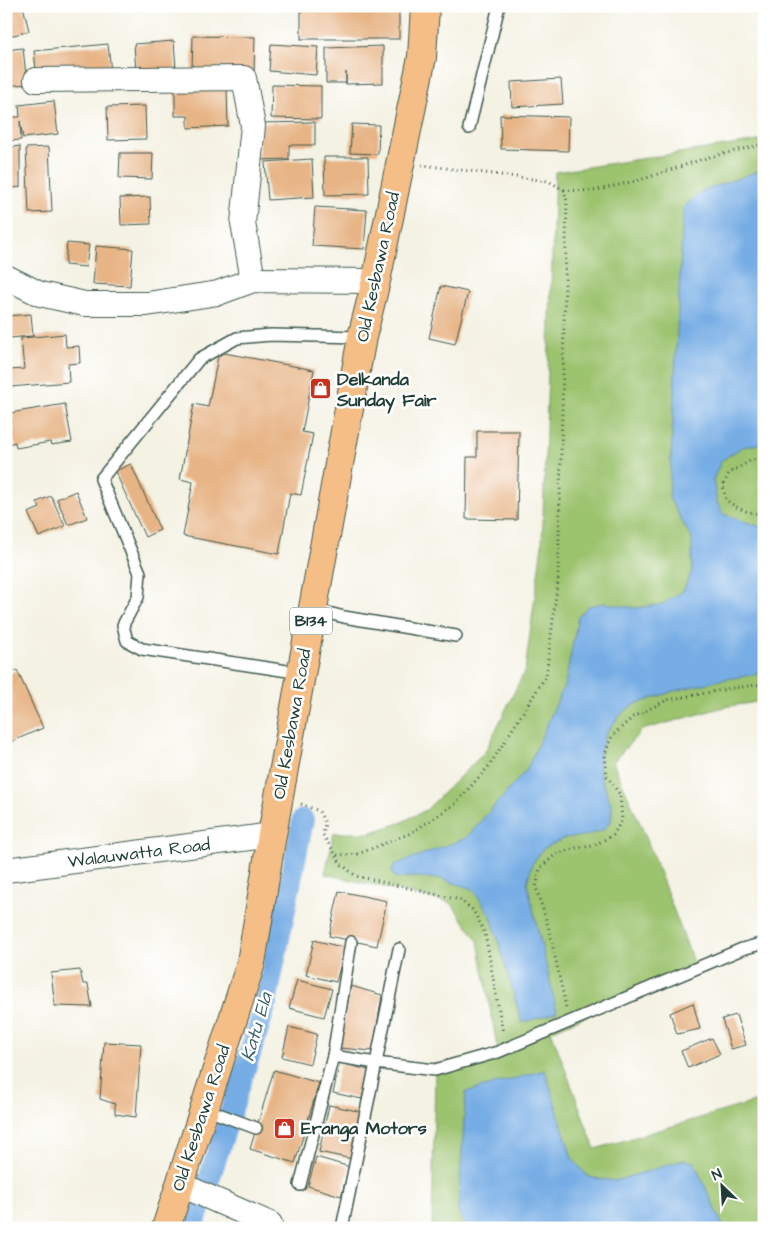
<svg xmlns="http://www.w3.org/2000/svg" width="770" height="1234" font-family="'Architects Daughter',sans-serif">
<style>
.green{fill:#9cc36e;stroke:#5e8051}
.water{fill:#77ade5;stroke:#4b758c}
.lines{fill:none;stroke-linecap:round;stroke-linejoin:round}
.canal{stroke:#77ade5;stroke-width:22}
.building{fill:#e7b485}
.lane-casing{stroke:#3f584e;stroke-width:14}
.street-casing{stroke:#3f584e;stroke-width:26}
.primary-casing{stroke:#3f584e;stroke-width:30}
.path{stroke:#3f584e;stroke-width:3;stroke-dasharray:1 4;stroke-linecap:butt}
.lane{stroke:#fff;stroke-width:11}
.street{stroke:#fff;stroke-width:24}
.primary{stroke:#f6be87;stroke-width:28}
.labels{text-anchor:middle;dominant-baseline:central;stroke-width:5;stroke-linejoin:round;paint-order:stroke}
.shield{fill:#fff;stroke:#627771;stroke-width:1}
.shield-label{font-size:16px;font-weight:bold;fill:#1f3d34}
.street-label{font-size:18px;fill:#1f3d34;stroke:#fff}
.poi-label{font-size:18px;font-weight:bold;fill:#1f3d34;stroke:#fff;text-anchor:start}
.water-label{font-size:19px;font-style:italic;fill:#395f69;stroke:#fff}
</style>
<rect width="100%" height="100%" fill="#fff"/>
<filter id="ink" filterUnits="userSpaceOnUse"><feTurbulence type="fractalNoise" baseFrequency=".02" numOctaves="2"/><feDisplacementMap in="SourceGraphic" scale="10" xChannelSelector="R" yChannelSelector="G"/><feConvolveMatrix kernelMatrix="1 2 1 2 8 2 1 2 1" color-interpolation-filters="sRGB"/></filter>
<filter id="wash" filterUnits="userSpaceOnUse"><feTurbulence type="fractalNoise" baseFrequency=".0096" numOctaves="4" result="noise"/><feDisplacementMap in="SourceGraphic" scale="20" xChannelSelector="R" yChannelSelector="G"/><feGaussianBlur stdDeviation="1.12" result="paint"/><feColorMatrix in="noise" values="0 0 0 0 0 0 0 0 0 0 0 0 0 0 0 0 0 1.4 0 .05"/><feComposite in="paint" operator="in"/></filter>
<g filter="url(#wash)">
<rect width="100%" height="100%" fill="#f4f2e3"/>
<path class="green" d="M 764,140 L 764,701 L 724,707 L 642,730 L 613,762 L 646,837 L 696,969 L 551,1031 L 595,1149 L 764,1099 L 764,1220 L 749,1228 L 432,1228 L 435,1070 L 498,1052 L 478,941 L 451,903 L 325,874 L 334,833 L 369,833 L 400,823 L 426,810 L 485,752 L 525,670 L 542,545 L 555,172 Z"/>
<g class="water">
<path d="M 764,169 L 764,443 L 742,447 L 721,461 L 713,480 L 717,502 L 723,514 L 764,528 L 764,673 L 721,680 L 674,691 L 633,705 L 619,716 L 605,735 L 599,756 L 600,775 L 612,806 L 611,821 L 603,830 L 585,836 L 565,838 L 543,849 L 532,864 L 527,883 L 557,1012 L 522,1023 L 491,916 L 473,889 L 441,879 L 416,877 L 396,878 L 392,872 L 394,865 L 466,838 L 527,769 L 565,684 L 578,617 L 588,606 L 604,603 L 636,608 L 663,604 L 683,591 L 692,571 L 692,539 L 669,498 L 683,208 L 702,191 Z"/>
<path d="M 545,1070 L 572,1158 L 588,1177 L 615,1181 L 684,1160 L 694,1162 L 724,1228 L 466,1228 L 458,1211 L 466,1092 Z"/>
</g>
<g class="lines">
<path class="canal" d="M 193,1228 L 265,1007 L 303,820"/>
</g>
<g id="blocks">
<g class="building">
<path d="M 6,6 L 23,6 L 29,31 L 6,37 Z"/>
<rect x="301" y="6" width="98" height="33"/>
<path d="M 193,36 L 255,37 L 254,72 L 192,71 Z"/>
<path d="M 174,41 L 176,69 L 136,72 L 134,44 Z"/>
<path d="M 108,44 L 111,72 L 37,79 L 34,51 Z"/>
<path d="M 271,44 L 318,47 L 316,75 L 269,71 Z"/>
<path d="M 383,46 L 383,83 L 346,84 L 346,72 L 346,83 L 326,83 L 326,48 Z"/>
<path d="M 23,48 L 27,84 L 6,86 L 6,50 Z"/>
<path d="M 561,79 L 563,104 L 512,107 L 511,82 Z"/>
<path d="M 272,85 L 321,86 L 321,119 L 271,118 Z"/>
<path d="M 227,87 L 228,126 L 188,128 L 188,116 L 175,116 L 175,89 Z"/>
<path d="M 54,101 L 58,134 L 23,138 L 20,121 L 21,140 L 6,141 L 6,117 L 20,117 L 19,105 Z"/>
<path d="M 145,106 L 146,139 L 108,140 L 107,107 Z"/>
<path d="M 500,115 L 569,117 L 568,151 L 501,149 Z"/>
<path d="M 315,122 L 315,145 L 289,145 L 289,159 L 259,160 L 259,123 Z"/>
<path d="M 352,124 L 379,125 L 378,154 L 350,153 Z"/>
<path d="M 20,146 L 20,187 L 6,189 L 6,148 Z"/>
<path d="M 49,147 L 52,212 L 29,213 L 26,148 Z"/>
<path d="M 120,153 L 153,153 L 152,179 L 119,178 Z"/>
<path d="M 324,157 L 368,157 L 369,194 L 325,195 Z"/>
<path d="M 312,159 L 314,197 L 268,200 L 265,162 Z"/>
<path d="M 150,197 L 151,224 L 121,225 L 120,198 Z"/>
<path d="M 315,207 L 367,210 L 364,249 L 312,246 Z"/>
<path d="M 67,243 L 89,245 L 86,267 L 65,265 Z"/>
<path d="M 96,246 L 133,249 L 130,286 L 93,284 Z"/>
<path d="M 441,286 L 468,292 L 455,344 L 429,338 Z"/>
<path d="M 31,314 L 33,336 L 10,338 L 8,316 Z"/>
<path d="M 65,334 L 66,347 L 79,346 L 80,363 L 68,364 L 69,382 L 10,387 L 9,370 L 24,369 L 21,338 Z"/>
<path d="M 219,352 L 314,370 L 302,432 L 313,434 L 301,495 L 290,493 L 279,554 L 183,536 L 193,482 L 180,479 L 194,404 L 208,407 Z"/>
<path d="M 65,404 L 72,442 L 51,445 L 50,442 L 16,448 L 15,442 L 8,444 L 6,423 L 11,422 L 10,413 Z"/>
<path d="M 477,431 L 519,431 L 517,520 L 466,519 L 467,457 L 477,457 Z"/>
<path d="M 131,464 L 160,530 L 145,537 L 115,471 Z"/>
<path d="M 76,491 L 87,518 L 68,525 L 57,499 Z"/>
<path d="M 51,496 L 65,526 L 39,537 L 28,513 L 40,508 L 37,502 Z"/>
<path d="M 17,670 L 43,728 L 6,744 L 6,675 Z"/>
<path d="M 339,891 L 387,901 L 377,946 L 329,936 Z"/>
<path d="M 314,940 L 345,948 L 336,982 L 306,975 Z"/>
<path d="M 80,970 L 83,984 L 88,984 L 92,1007 L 55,1006 L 51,973 Z"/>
<path d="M 297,980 L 332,989 L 324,1017 L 289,1008 Z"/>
<path d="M 351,986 L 382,995 L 373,1051 L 339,1048 Z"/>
<path d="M 693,1003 L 700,1029 L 677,1034 L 670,1013 Z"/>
<path d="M 736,1015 L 746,1045 L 731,1049 L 722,1019 Z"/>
<path d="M 289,1027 L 317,1034 L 310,1064 L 282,1057 Z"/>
<path d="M 712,1038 L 720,1054 L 688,1068 L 681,1051 Z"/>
<path d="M 104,1042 L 141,1044 L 136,1117 L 115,1114 L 115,1104 L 100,1099 Z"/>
<path d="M 340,1063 L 369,1070 L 362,1099 L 333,1093 Z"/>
<path d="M 274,1070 L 319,1083 L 295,1163 L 250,1149 Z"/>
<path d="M 329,1105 L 362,1112 L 352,1159 L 319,1152 Z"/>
<path d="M 316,1157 L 350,1167 L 341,1196 L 308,1186 Z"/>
</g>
</g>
</g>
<g filter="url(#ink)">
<use href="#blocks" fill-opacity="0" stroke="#3f584e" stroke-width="1"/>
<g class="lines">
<defs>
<g id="lane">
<path d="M 469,128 L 499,6"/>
<path d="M 313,609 L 344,617 L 456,636"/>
<path d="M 301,673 L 142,649 L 127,641 L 123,625 L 138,597 L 140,573 L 101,479 L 199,359 L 237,338 L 271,335 L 362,337"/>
<path d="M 333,1056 L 351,942"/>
<path d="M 205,1109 L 256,1128"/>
<path d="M 300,1185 L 333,1056 L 376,1063 L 399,949"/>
<path d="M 342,1228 L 376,1063 L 435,1070 L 498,1052 L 742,949 L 764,943"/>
</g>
<g id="street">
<path d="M 36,80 L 244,78 L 253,126 L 243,223 L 253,280"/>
<path d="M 6,277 L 40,294 L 85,304 L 147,304 L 218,293 L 253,280 L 376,281"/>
<path d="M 6,870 L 272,835"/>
<path d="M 179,1184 L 270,1224"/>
</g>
<path id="primary" d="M 166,1228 L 251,963 L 272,835 L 362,337 L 376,281 L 422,57 L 425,6"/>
</defs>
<use href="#lane" class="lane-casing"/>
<use href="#street" class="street-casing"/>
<use href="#primary" class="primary-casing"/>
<g class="path">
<path d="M 564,190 L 593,191 L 640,180 L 706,158 L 764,144"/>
<path d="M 764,457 L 750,461 L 729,473 L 723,485 L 726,500 C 737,508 749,515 764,513"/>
<path d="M 301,804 L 319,811 L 325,823 L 323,835 L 336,855 L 358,854 L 411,833 L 455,804 L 489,766 L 546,676 L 558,579 L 567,201 L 564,190 L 548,181 L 422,165"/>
<path d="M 336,856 L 341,864 L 356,876 L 460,900 L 473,910 L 485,933 L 503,1033"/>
<path d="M 566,1007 L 549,929 L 536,888 L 540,868 L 556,854 L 576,848 L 593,846 L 613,835 L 622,820 L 620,795 L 607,776 L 605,754 L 612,736 L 633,717 L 667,700 L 733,688 L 764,684"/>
</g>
<use href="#lane" class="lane"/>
<use href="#street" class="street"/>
<use href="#primary" class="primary"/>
</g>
</g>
<defs>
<symbol id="shop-square" viewBox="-11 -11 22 22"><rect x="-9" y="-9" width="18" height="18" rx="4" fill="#c8321e" stroke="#fff"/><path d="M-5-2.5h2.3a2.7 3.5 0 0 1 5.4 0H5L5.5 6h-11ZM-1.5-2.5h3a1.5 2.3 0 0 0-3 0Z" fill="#fff"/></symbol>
</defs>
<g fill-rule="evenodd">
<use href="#shop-square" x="308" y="376" width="25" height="25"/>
<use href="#shop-square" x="272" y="1116" width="25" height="25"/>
</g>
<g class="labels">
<rect class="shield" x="290" y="607.5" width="42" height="27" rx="4"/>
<g class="shield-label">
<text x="311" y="621">B134</text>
</g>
<g class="street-label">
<text transform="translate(378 267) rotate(-78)">Old Kesbawa Road</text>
<text transform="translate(292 724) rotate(-80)">Old Kesbawa Road</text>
<text transform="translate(139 853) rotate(-7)">Walauwatta Road</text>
<text transform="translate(201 1118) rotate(-72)">Old Kesbawa Road</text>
</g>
<g class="poi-label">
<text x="337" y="379">Delkanda<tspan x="337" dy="21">Sunday Fair</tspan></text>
<text x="301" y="1128">Eranga Motors</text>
</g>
<g class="water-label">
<text transform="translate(257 1027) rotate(-74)">Katu Ela</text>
</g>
</g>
<rect width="770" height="1234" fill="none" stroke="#fff" stroke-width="25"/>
<g transform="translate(722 1186) rotate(335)" stroke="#ffffff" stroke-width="4" paint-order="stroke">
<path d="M0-4L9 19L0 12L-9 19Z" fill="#1f3d34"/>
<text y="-8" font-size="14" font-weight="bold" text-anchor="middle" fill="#1f3d34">N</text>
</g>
</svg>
